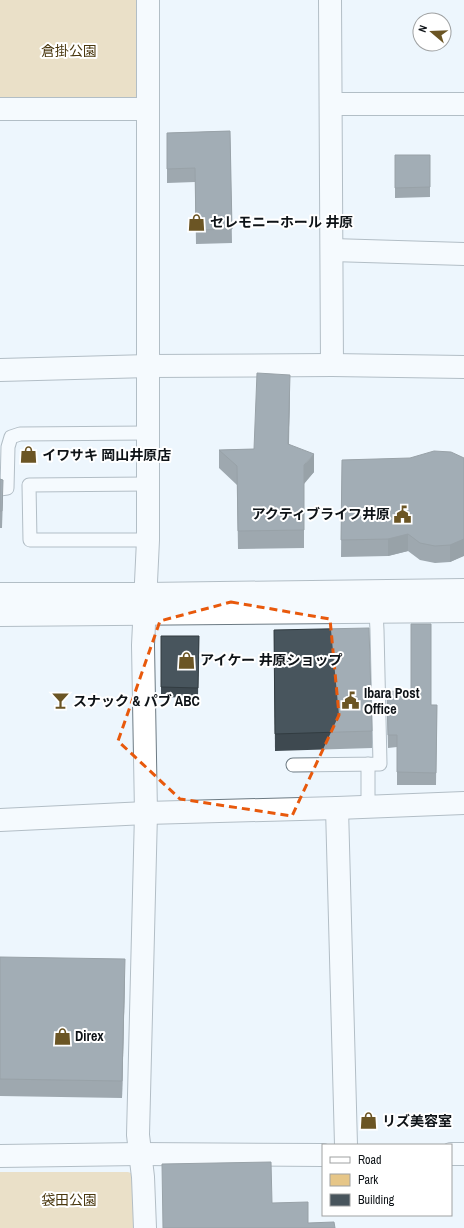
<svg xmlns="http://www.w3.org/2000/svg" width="464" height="1228" font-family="'Archivo Narrow','Noto Sans JP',sans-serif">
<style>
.green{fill:#e6c688}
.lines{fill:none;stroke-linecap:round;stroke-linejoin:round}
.service-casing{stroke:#6c7a83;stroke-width:15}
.minor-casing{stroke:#6c7a83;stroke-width:24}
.tertiary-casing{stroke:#6c7a83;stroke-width:24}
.service{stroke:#fff;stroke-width:13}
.minor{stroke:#fff;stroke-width:22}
.tertiary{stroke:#fff;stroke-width:22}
.wall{fill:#3e4950}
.shaded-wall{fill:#323c41}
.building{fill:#48555d;stroke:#323c41}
.marked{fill:none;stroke:#e8590c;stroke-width:3;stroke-dasharray:8 5;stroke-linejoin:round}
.labels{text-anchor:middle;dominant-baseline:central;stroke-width:4;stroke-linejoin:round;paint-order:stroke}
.park-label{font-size:14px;fill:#49370e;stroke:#fff}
.poi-label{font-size:14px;font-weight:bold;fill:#0e1317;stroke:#fff;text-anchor:start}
</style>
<rect width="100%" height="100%" fill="#edf6fd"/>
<g class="green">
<path d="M 0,0 L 138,0 L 138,96 L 133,101 L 0,101 Z"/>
<path d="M 0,1172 L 128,1172 L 134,1174 L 138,1228 L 0,1228 Z"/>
</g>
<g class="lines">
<defs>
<g id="service">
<path d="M 148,484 L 29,485 L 30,540 L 148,540"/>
<path d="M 0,489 L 7,488 L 8,447 L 11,437 L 20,434 L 148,433"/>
<path d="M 368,764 L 368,807"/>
<path d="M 293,765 L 380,764 L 377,630 L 376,612"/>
</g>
<g id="minor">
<path d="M 330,0 L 332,365"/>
<path d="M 331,104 L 464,104"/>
<path d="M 0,109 L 148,109"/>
<path d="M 332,250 L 464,254"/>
<path d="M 0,370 L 149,366 L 332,365 L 464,367"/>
<path d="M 337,808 L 346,1145"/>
<path d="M 0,820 L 146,813 L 337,808 L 464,803"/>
<path d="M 145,1228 L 143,1177 L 138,1135 L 146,813 L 143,645 L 148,540 L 148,0"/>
</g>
<g id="tertiary">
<path d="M 0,594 L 146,594 L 464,590"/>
<path d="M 0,615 L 464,611"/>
<path d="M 451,1154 L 464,1154"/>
<path d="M 0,1156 L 139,1154 L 323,1155"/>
</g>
</defs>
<use href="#service" class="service-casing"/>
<use href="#minor" class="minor-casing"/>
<use href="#tertiary" class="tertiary-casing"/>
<use href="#service" class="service"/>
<use href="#minor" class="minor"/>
<use href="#tertiary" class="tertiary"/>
</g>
<g class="wall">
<path d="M 230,131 L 232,243 L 196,244 L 195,182 L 167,183 L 167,133 Z"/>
<path d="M 395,155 L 430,155 L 430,197 L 395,198 Z"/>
<path d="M 290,393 L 289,444 L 314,472 L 304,483 L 304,548 L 238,549 L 237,485 L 219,468 L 219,450 L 254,449 Z"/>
<path d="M 464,458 L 464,556 L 463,556 L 450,562 L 435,563 L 420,560 L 408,551 L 388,556 L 341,557 L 342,460 Z"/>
<path d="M 0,479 L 3,497 L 2,528 L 0,528 Z"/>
<path d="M 274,630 L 372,731 L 372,748 L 275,751 Z"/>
<path d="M 161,636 L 199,636 L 198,698 L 161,697 Z"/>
<path d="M 387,704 L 437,705 L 436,785 L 397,785 L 397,747 L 388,748 Z"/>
<path d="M 0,957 L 125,976 L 122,1098 L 0,1096 Z"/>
</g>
<g class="shaded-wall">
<path d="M 290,375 L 290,393 L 288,462 L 288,444 Z"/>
<path d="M 314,454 L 314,472 L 304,484 L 304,465 Z"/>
<path d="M 408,534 L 408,551 L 388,556 L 388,539 Z"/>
<path d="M 464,539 L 464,556 L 450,562 L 450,545 Z"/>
<path d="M 125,959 L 125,976 L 122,1098 L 122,1081 Z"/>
</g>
<g class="building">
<path d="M 230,131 L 232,229 L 196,230 L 195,168 L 167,169 L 167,133 Z"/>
<path d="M 395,155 L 430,155 L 430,187 L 395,188 Z"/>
<path d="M 257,373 L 290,375 L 288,444 L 314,454 L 304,465 L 304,530 L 238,531 L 237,466 L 219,450 L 254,449 Z"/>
<path d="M 434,451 L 451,452 L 464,458 L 464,539 L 450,545 L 435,546 L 420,543 L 408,534 L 388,539 L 341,540 L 342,460 L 410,458 Z"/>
<path d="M 0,479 L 3,480 L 2,511 L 0,511 Z"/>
<path d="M 411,624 L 431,624 L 431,705 L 437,705 L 436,773 L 397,772 L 397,735 L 388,735 L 387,691 L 411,692 Z"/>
<path d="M 369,628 L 372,731 L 275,734 L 274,630 Z"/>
<path d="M 161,636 L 199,636 L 198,688 L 161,687 Z"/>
<path d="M 0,957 L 125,959 L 122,1081 L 0,1079 Z"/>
<path d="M 271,1162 L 272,1203 L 308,1202 L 308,1223 L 334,1222 L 335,1228 L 163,1228 L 162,1164 Z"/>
</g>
<path d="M0 0H464V1228H0ZM 231,602 L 330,619 L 339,715 L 292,816 L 180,799 L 118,741 L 160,621 Z" fill="#edf6fd" fill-opacity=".55" fill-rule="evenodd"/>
<path class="marked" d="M 231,602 L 330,619 L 339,715 L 292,816 L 180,799 L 118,741 L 160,621 Z"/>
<defs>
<symbol id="shop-bare" viewBox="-9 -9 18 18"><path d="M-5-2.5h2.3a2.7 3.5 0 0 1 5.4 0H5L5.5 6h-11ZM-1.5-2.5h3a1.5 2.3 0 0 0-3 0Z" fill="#6b5524" stroke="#fff" stroke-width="2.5" paint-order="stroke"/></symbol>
<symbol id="civic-bare" viewBox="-9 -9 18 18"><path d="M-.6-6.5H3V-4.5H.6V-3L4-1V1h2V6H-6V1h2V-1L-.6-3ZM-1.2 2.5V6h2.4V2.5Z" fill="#6b5524" stroke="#fff" stroke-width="2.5" paint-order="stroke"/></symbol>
<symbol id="bar-bare" viewBox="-9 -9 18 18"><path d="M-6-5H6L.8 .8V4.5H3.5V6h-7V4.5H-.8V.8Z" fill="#6b5524" stroke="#fff" stroke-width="2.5" paint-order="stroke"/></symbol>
</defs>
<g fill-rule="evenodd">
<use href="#shop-bare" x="184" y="210" width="25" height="25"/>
<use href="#shop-bare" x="16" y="442" width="25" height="25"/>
<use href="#civic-bare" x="390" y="502" width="25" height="25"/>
<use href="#shop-bare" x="174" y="648" width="25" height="25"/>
<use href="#bar-bare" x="48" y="688" width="25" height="25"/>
<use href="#civic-bare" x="338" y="688" width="25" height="25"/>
<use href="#shop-bare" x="50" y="1024" width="25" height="25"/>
<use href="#shop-bare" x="356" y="1108" width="25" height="25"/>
</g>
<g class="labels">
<g class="park-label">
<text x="69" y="51">倉掛公園</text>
<text x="69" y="1200">袋田公園</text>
</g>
<g class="poi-label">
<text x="210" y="222">セレモニーホール 井原</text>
<text x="42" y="455">イワサキ 岡山井原店</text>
<text x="390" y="514" text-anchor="end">アクティブライフ井原</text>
<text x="200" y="660">アイケー 井原ショップ</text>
<text x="364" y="693">Ibara Post<tspan x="364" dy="16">Office</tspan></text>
<text x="73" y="701">スナック &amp; パブ ABC</text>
<text x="75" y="1036">Direx</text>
<text x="382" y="1121">リズ美容室</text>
</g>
</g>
<rect x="322" y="1144" width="130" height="72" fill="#ffffff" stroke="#9fa1a2"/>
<rect x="330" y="1157" width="20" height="6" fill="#ffffff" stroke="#9fa1a2"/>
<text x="358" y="1164" font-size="12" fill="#0e1317">Road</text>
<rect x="330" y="1174" width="20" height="12" fill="#e6c688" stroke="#9fa1a2"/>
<text x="358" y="1184" font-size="12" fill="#0e1317">Park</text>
<rect x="330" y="1194" width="20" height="12" fill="#48555d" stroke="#9fa1a2"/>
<text x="358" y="1204" font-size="12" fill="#0e1317">Building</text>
<g transform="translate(432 32) rotate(289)"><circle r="19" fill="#ffffff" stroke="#9fa1a2"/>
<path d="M0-3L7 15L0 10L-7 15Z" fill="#6b5524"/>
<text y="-6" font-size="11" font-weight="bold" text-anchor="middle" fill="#0e1317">N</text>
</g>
</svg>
